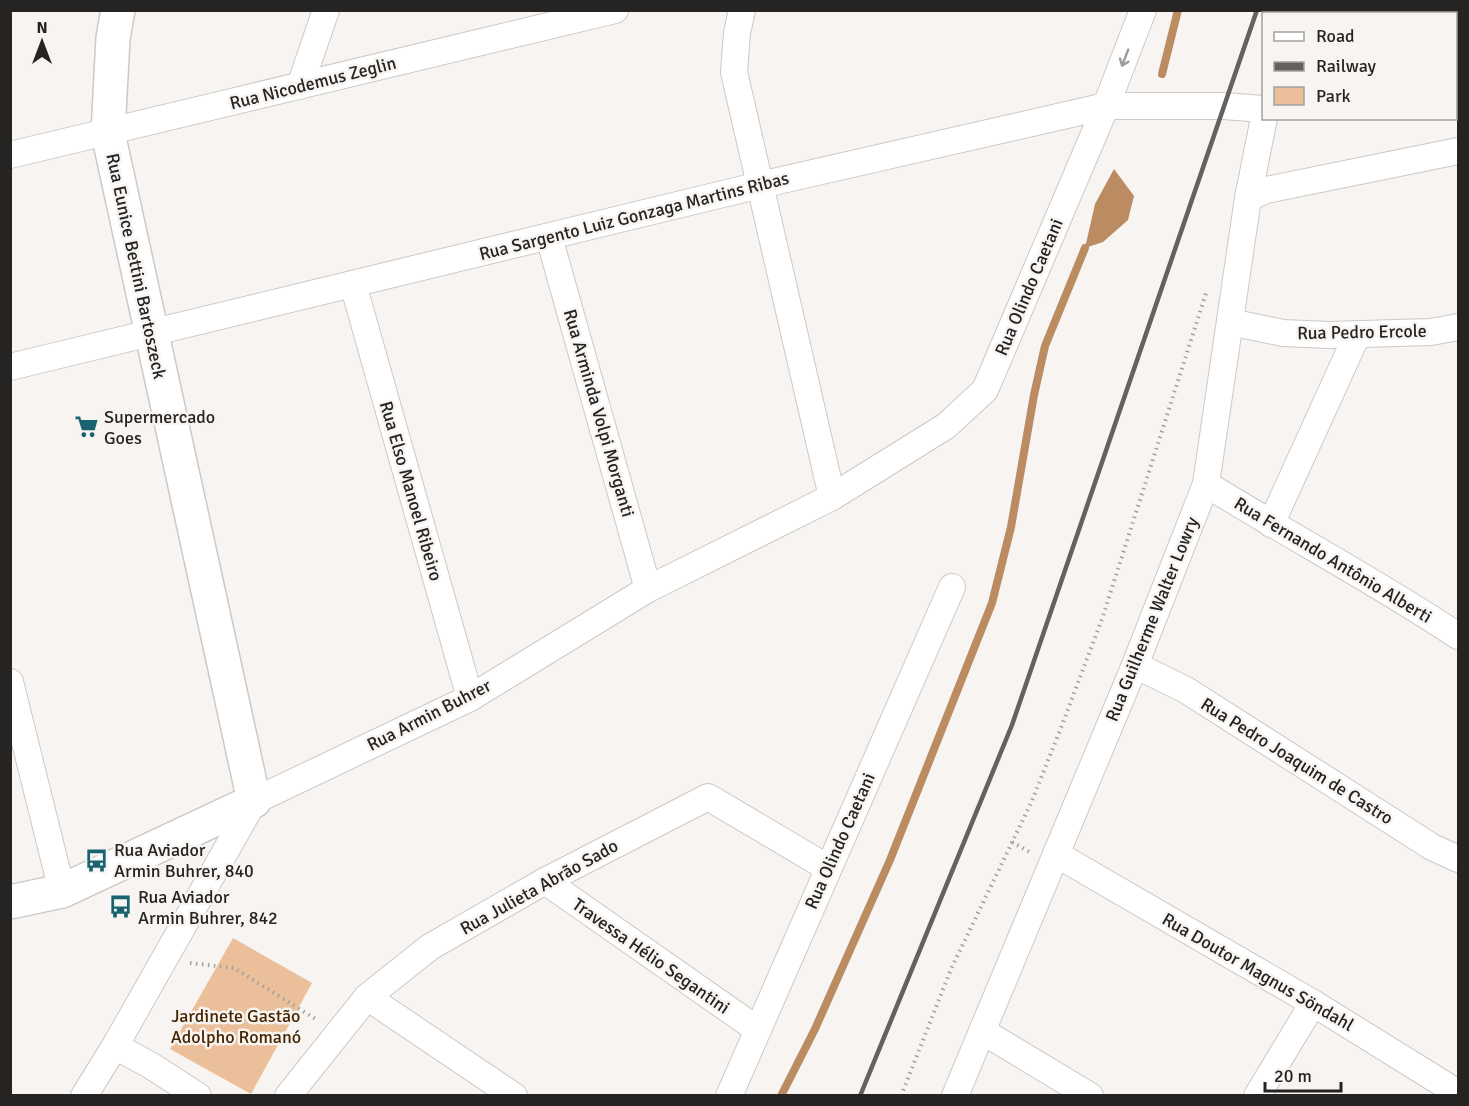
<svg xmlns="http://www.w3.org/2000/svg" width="1469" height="1106" font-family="Signika,sans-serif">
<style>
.green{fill:#ebbf99}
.water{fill:#bb8c61}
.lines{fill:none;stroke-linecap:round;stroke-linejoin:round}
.stream{stroke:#bb8c61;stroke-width:8}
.street-casing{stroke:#ccc9c7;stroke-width:28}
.secondary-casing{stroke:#ccc9c7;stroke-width:36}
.path{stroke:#a3a19f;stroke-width:4;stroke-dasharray:1.5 4.5;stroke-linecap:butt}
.street{stroke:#fff;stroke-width:26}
.secondary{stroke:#fff;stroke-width:33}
.rail{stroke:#646260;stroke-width:4.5}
.oneway{stroke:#9d9c9c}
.labels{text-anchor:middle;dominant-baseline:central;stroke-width:5;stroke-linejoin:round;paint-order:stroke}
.street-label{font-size:18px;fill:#252423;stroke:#f7f4f1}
.poi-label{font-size:18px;fill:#252423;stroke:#f7f4f1;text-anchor:start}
.park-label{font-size:18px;fill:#452501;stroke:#f7f4f1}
</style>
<rect width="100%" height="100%" fill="#f7f4f1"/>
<path class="green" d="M 233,938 L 312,983 L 251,1094 L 170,1049 Z"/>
<path class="water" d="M 1114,169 L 1134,196 L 1128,220 L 1103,242 L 1085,248 L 1095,204 Z"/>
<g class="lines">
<g class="stream">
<path d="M 1162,74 L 1178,10"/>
<path d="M 781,1096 L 815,1029 L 890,860 L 992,603 L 1011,527 L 1034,395 L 1045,346 L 1085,248"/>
</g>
<defs>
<g id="street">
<path d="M 742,10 L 737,33 L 734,72 L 832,497"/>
<path d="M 1308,14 L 1310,10"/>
<path d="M 300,86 L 326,10"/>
<path d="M 10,155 L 615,10"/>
<path d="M 1248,198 L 1266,190 L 1458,151"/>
<path d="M 549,237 L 648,589"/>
<path d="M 353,284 L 470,698"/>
<path d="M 1230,322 L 1283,333 L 1329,335 L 1431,332 L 1458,327"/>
<path d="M 10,367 L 760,185 L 1106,106 L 1224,106 L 1264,109"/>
<path d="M 1206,484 C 1290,536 1377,582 1458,636"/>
<path d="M 1271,524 L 1357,335"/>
<path d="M 1135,665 L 1186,690 L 1432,847 L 1458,859"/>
<path d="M 10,682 L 62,891"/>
<path d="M 1056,854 L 1313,1003 L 1458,1093"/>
<path d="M 545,881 L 758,1030"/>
<path d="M 367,997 L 514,1096"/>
<path d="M 982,1031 L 1090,1096"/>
<path d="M 115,1046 L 150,1065 L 198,1096"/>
<path d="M 84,1096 L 115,1046 L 254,801 L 470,698 L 648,589 L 832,497 L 946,426 L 985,390 L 1106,106 L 1143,10"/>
<path d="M 288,1096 L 367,997 L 430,947 L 545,881 L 708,797 L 828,868"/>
<path d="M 729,1096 L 952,587"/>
<path d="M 955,1096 L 1135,665 L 1206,484 L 1248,198 L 1264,118"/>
<path d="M 1257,1096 L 1313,1003"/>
</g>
<path id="secondary" d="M 10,902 L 62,891 L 254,801 L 108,133 L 113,38 L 118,10"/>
</defs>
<use href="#street" class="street-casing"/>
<use href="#secondary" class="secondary-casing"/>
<g class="path">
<path d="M 1012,842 L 1031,853"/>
<path d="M 190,963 L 234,968 L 317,1020"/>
<path d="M 901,1096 L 951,969 L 1031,803 L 1059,733 L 1102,619 L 1207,290"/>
</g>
<use href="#street" class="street"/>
<use href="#secondary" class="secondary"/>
<path class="rail" d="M 860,1096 L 1012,725 L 1257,10"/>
</g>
<defs><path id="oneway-shaft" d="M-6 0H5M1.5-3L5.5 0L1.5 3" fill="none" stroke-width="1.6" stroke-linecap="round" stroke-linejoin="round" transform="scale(1.5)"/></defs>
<use class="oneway" href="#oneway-shaft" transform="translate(1125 58) rotate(111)"/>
<defs>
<symbol id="supermarket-bare" viewBox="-9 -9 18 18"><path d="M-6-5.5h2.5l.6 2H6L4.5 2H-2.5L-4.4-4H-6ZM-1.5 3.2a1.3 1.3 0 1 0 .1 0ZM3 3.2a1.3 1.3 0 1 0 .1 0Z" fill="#196270" stroke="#f7f4f1" stroke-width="2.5" paint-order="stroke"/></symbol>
<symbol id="bus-bare" viewBox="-9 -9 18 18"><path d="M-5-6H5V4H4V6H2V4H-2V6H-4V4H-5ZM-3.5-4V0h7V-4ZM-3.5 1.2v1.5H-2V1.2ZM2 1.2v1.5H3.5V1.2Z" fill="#196270" stroke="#f7f4f1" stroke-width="2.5" paint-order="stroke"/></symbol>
</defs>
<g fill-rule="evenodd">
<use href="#supermarket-bare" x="70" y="410" width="33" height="33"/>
<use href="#bus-bare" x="80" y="844" width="33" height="33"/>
<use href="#bus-bare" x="104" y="890" width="33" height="33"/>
</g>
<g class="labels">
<g class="street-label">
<text transform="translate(313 83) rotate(-14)">Rua Nicodemus Zeglin</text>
<text transform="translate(634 216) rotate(-14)">Rua Sargento Luiz Gonzaga Martins Ribas</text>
<text transform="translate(136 266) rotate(78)">Rua Eunice Bettini Bartoszeck</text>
<text transform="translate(1029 287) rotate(-67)">Rua Olindo Caetani</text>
<text transform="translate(1362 332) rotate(-1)">Rua Pedro Ercole</text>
<text transform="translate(599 413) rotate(74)">Rua Arminda Volpi Morganti</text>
<text transform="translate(411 491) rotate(74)">Rua Elso Manoel Ribeiro</text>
<text transform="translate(1333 560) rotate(31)">Rua Fernando Antônio Alberti</text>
<text transform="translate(1152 619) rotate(-68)">Rua Guilherme Walter Lowry</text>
<text transform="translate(429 715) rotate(-27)">Rua Armin Buhrer</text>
<text transform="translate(1297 761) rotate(32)">Rua Pedro Joaquim de Castro</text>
<text transform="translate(840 841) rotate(-66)">Rua Olindo Caetani</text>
<text transform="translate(539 887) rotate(-29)">Rua Julieta Abrão Sado</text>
<text transform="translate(651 956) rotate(35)">Travessa Hélio Segantini</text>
<text transform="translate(1258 972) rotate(30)">Rua Doutor Magnus Söndahl</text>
</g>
<g class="poi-label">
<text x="104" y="417">Supermercado<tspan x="104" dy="21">Goes</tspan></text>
<text x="114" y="850">Rua Aviador<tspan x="114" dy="21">Armin Buhrer, 840</tspan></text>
<text x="138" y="897">Rua Aviador<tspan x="138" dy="21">Armin Buhrer, 842</tspan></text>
</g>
<g class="park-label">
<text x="236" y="1016">Jardinete Gastão<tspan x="236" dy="21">Adolpho Romanó</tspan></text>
</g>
</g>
<rect width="1469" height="1106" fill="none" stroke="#252423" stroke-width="24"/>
<rect x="1262" y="12" width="195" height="108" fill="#f7f4f1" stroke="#a3a19f" stroke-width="1.5"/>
<rect x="1274" y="32" width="30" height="9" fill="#ffffff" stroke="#a3a19f" stroke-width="1.5"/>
<text x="1316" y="42" font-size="18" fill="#252423">Road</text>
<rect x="1274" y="62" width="30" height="9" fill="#646260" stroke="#a3a19f" stroke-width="1.5"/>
<text x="1316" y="72" font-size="18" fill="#252423">Railway</text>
<rect x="1274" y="87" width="30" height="18" fill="#ebbf99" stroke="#a3a19f" stroke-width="1.5"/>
<text x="1316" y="102" font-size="18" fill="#252423">Park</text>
<g transform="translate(42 42)" stroke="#f7f4f1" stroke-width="4.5" paint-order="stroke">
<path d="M0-4.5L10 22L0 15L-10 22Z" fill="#252423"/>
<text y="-9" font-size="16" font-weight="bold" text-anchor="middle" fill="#252423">N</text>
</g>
<path d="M1265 1082v9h76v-9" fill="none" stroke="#252423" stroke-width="3"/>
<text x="1274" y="1082" font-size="18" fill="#252423" stroke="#f7f4f1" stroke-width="4.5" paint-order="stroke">20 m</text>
</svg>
